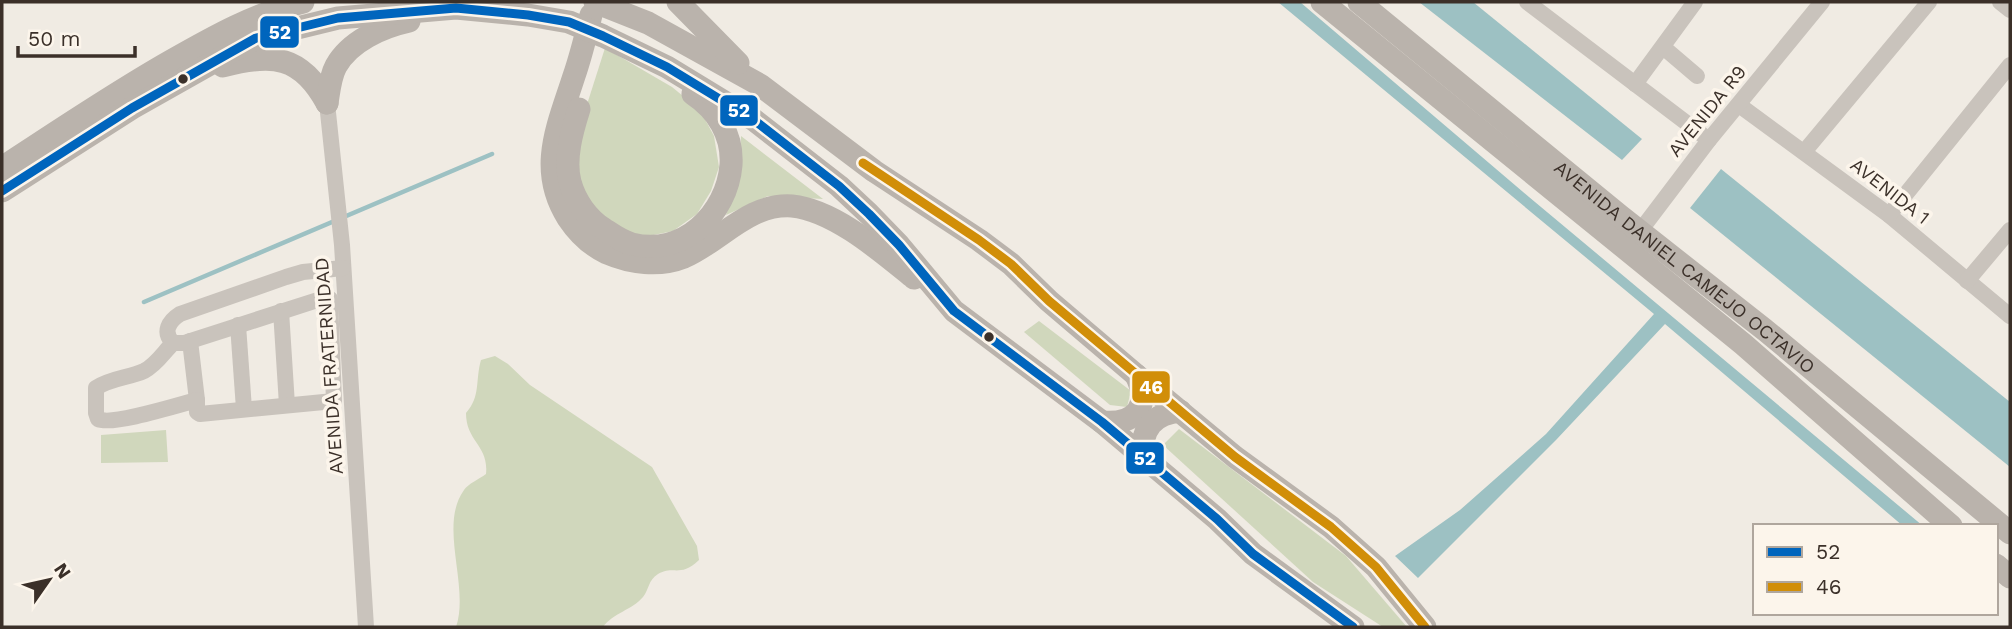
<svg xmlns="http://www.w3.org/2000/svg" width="2012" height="629" font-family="'Work Sans',sans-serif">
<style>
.green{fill:#d0d7bc}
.water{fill:#9dc1c3}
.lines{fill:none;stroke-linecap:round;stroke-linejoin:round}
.stream{stroke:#9dc1c3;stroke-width:4.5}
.minor{stroke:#c9c3bc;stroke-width:16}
.secondary{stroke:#bab3ac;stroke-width:23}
.bus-1-casing{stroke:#fcf5eb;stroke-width:14}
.bus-2-casing{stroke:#fcf5eb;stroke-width:14}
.bus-1{stroke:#0065bd;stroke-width:9}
.bus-2{stroke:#d18e08;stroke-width:9}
.bus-dot{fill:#3b3029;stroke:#fcf5eb;stroke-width:2.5}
.labels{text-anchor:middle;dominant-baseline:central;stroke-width:7;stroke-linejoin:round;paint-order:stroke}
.street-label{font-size:19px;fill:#3b3029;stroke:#fcf5eb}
.line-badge{stroke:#fcf5eb;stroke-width:2.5}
.badge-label{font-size:19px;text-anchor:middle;font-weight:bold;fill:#fff}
</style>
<rect width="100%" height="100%" fill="#f0ebe3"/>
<g class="green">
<path d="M 605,48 L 672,87 L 700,110 L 714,136 L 719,167 L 711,191 L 697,214 L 673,231 L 639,238 L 616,232 L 581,194 L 575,142 Z"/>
<path d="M 741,136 L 823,199 L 768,196 L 726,215 L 740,174 Z"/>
<path d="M 1039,321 L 1131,391 L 1127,407 L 1110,405 L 1024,332 Z"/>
<path d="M 495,356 L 508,364 L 530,385 L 652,467 L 697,546 L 699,560 C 680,578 675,565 658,574 C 648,580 649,590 643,597 C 632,610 613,613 603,627 L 456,627 C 470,586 438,526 464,490 C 468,484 479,479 486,474 C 489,445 466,442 466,413 C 481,396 475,381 481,360 Z"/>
<path d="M 1179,429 L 1346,556 L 1407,627 L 1383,627 L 1313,582 L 1163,445 Z"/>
<path d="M 166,430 L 168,462 L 101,463 L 101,435 Z"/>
</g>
<g class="water">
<path d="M 1278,2 L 1300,2 L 1529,197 L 1923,526 L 1903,526 L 1665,324 L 1556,440 L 1418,578 L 1395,556 L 1460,510 L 1546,434 L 1654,314 Z"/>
<path d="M 1419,2 L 1473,2 L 1642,139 L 1622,160 Z"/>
<path d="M 1721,169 L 2010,402 L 2010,467 L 1690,208 Z"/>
</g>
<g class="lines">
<path class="stream" d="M 144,302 L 492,154"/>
<g class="minor">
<path d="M 1527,2 L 1709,140"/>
<path d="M 2000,2 L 2010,10"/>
<path d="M 1663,47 L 1697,76"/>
<path d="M 1635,84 L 1695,2"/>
<path d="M 327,103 L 342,245 L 366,627"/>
<path d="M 1739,105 L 1889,215 L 2010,316"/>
<path d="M 1804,152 L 1929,2"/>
<path d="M 1889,215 L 2010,65"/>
<path d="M 1634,239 L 1709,140 L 1822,2"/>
<path d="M 1967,281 L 2010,230"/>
<path d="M 281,311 L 287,405"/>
<path d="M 238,325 L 244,409"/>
<path d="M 190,341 L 197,400"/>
<path d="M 173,343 C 164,352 156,365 144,371 C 129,378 111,378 96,388 L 96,413 L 98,419 C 112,426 178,405 197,400 L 197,412 L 200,414 L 334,401 L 330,299 L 327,297 L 184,343 L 173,343 C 162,332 169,321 180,314 L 286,277 L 303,272 L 343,268"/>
</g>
<g class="secondary">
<path d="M 595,2 L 648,23 L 760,85 L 874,171 L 979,240 L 1011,264 L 1049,301 L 1136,375 L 1235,457 L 1331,527 L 1376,567 L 1425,627"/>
<path d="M 678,2 L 738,63"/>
<path d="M 1322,2 L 1743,344 L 1951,526"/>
<path id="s1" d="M 1359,2 L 1620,216 L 1765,330 L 2010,533"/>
<path d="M 591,15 C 586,35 581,56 574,76 C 558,126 537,169 568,218 C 578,233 590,245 607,253 C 630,263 659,267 684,257 C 721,241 748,203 792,206 C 834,210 882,252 914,278"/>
<path d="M 223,66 C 272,53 301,55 327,103"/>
<path d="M 327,103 C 329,91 330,77 336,66 C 350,41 382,27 409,21"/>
<path d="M 579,109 C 572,131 564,159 570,182 C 575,201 588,219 604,229 C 613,235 621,241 632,244 C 683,257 727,214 731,165 C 733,135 717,110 693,94"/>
<path d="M 2,168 C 58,131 113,94 171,61 C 215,36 254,14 303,2"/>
<path d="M 2,191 L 132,108 L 256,38 L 338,18 L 456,8 L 528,15 L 569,22 L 603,36 L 667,67 L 754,120 L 839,186 L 869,214 L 899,245 L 954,311 L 1102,422 L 1217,519 L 1253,554 L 1353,627"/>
<path d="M 1102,422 C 1136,425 1151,406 1136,375"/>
<path d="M 1142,455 C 1142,428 1153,414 1180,411"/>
<path d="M 1996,565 L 2010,577"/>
</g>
<defs>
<path id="bus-1" d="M 2,191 L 132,108 L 256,38 L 338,18 L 456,8 L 528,15 L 569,22 L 603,36 L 667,67 L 754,120 L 839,186 L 869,214 L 899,245 L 954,311 L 1102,422 L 1217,519 L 1253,554 L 1353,627"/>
<path id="bus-2" d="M 863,163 L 979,240 L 1011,264 L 1049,301 L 1235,457 L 1331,527 L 1376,567 L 1425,627"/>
</defs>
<use href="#bus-1" class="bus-1-casing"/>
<use href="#bus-2" class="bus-2-casing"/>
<use href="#bus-1" class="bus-1"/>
<use href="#bus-2" class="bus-2"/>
</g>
<g class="bus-dot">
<circle cx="183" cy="79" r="6"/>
<circle cx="989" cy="337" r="6"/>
</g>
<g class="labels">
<g class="street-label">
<text transform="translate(1707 111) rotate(-51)">AVENIDA R9</text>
<text transform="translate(1890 191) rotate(38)">AVENIDA 1</text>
<text stroke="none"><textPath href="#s1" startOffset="420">AVENIDA DANIEL CAMEJO OCTAVIO</textPath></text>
<text transform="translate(329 366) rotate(-94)">AVENIDA FRATERNIDAD</text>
</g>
</g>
<g class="line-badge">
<rect x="259" y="15" width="41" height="34" rx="7" fill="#0065bd"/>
<rect x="719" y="94" width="40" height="33" rx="7" fill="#0065bd"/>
<rect x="1131" y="370" width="40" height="34" rx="7" fill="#d18e08"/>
<rect x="1125" y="441" width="40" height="34" rx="7" fill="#0065bd"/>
</g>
<g class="badge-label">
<text x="280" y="39">52</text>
<text x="739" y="117">52</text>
<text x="1151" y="394">46</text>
<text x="1145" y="465">52</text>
</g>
<rect width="2012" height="629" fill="none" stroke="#3b3029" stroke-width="7"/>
<rect x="1753" y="524" width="245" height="91" fill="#fcf5eb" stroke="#afa69d" stroke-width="2"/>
<rect x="1767" y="547" width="35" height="10" fill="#0065bd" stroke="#afa69d" stroke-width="2"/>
<text x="1816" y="559" font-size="21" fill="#3b3029">52</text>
<rect x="1767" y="582" width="35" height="10" fill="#d18e08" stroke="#afa69d" stroke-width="2"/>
<text x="1816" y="594" font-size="21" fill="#3b3029">46</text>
<g transform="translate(49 580) rotate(56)" stroke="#fcf5eb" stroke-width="5" paint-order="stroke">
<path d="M0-5L12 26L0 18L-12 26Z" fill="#3b3029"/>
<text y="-10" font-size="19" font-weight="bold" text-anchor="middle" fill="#3b3029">N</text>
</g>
<path d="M18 46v10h117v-10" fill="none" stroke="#3b3029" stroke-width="3.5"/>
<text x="28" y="46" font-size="21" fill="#3b3029" stroke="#fcf5eb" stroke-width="5" paint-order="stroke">50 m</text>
</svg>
